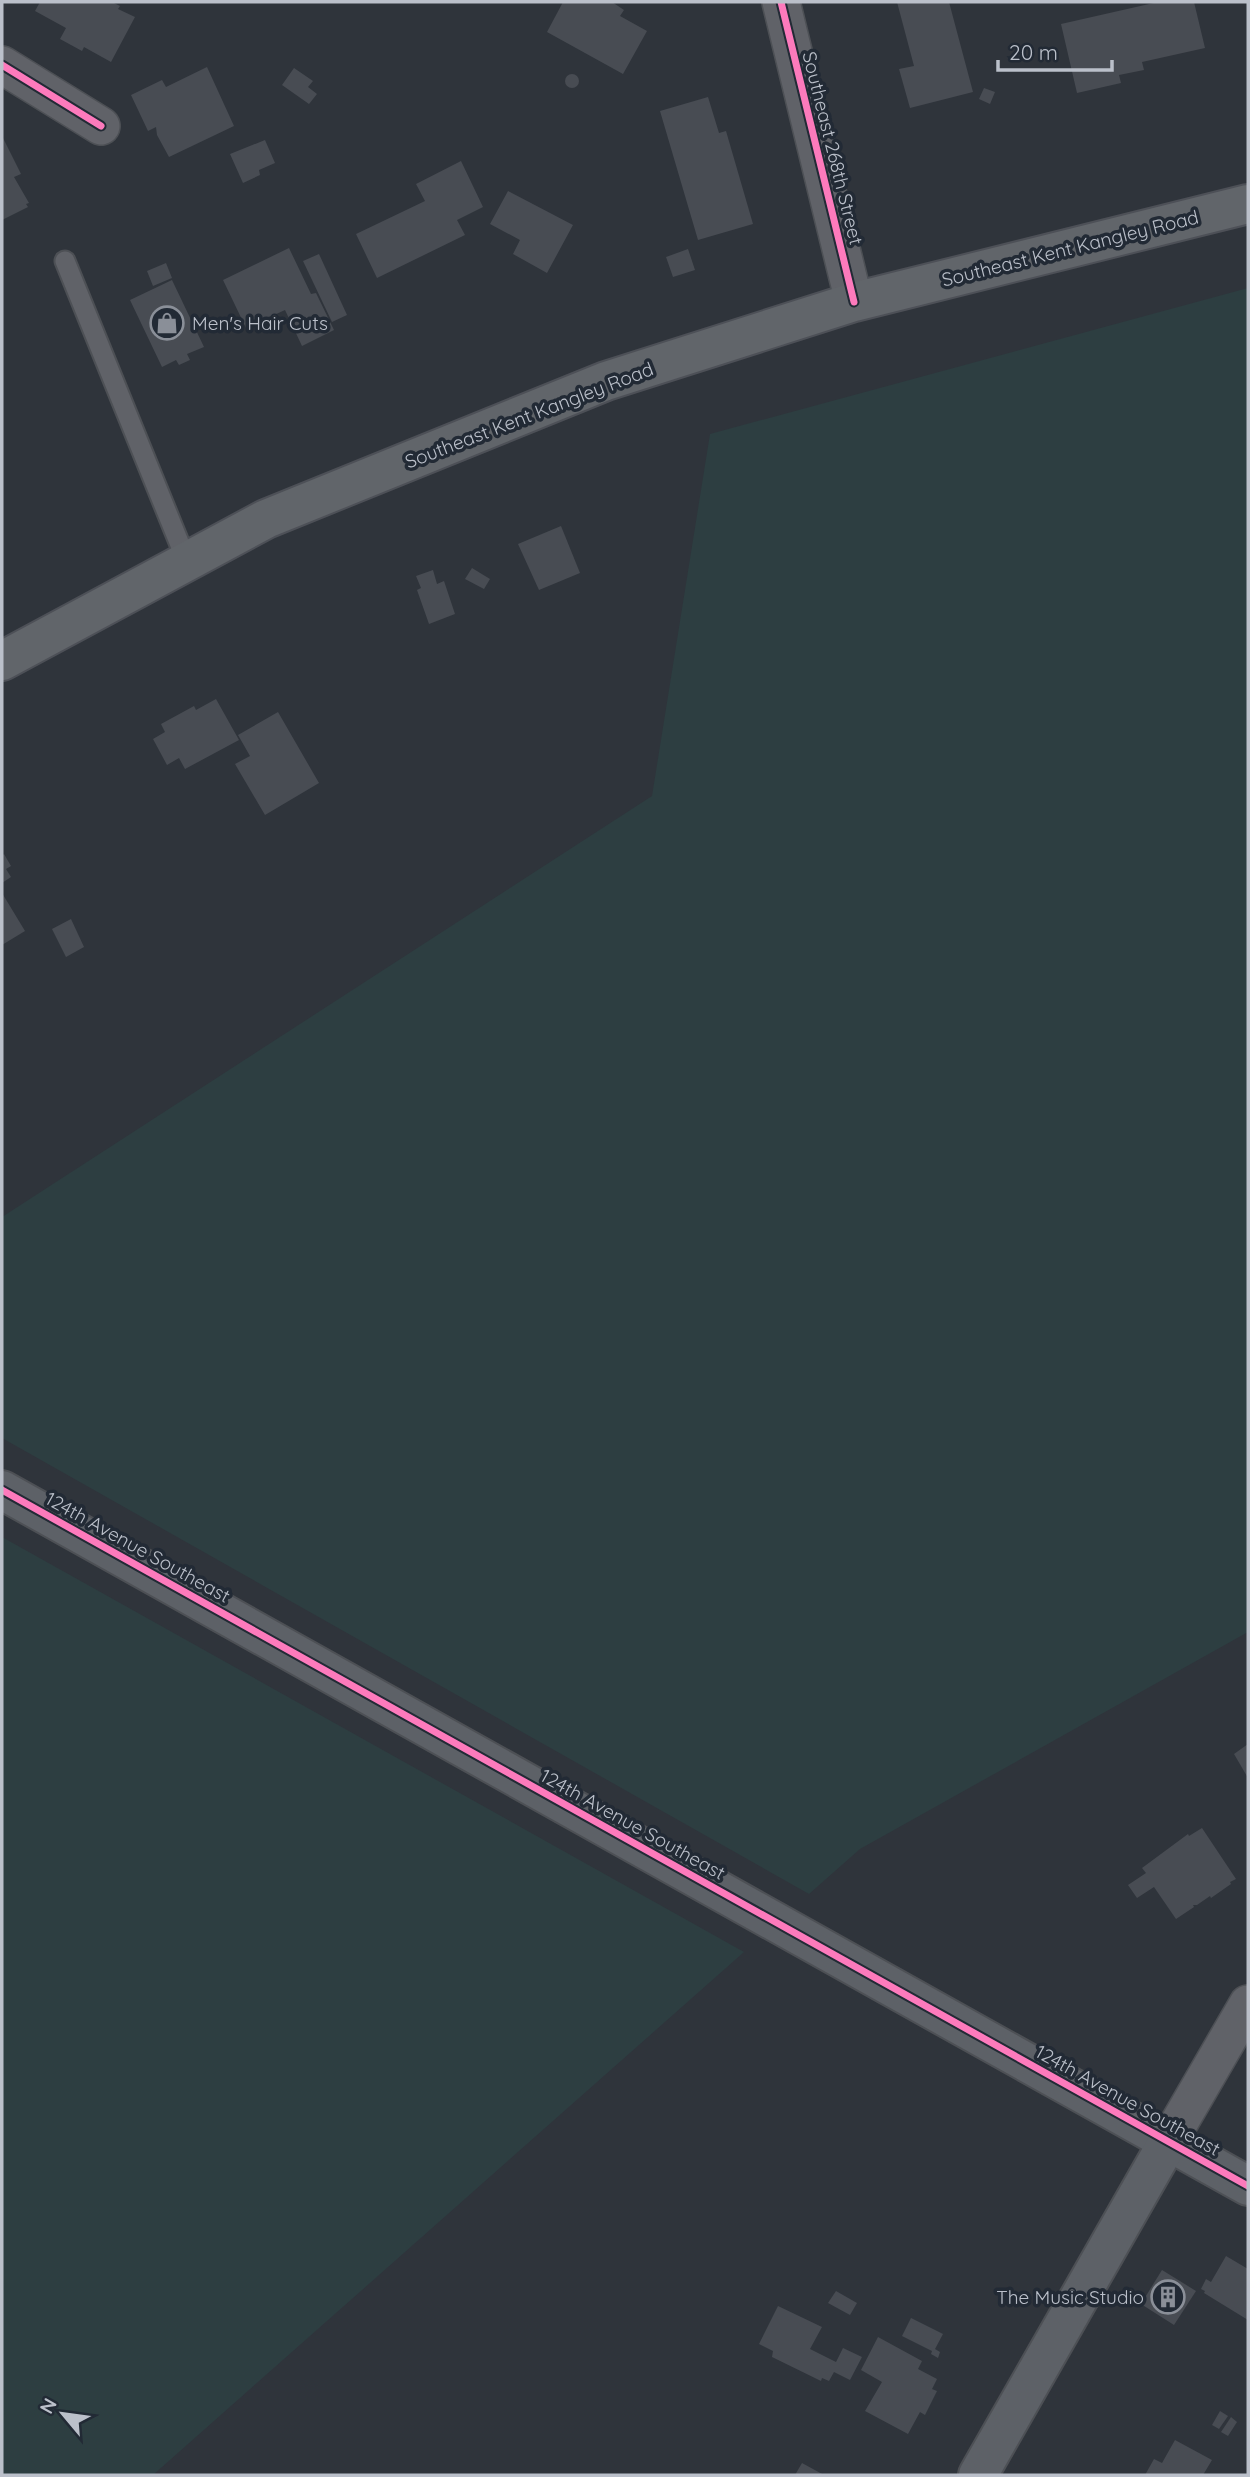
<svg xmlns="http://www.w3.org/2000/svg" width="1250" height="2477" font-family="Quicksand,sans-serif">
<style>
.green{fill:#2d3e41}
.building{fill:#484c53}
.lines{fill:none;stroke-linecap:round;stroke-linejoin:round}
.lane-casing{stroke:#4d5055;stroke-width:23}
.street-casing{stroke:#4d5055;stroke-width:40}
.secondary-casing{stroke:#4d5055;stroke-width:42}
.primary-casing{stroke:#4d5057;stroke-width:42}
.lane{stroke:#606268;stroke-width:19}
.street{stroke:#606268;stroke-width:37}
.secondary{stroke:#5d6167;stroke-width:38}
.primary{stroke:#61656a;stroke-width:38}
.cycleway-casing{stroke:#222a35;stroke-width:11}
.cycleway{stroke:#fd7abc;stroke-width:7}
.labels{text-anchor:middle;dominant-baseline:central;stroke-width:7;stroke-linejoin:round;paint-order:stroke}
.street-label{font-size:19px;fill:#bbc0ca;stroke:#222a35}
.poi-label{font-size:19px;fill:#bbc0ca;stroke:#222a35;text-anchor:start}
</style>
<rect width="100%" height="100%" fill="#2f343b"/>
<g class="green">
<path d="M 1248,288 L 1248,1632 L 860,1849 L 809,1894 L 2,1438 L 2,1217 L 652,796 L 710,434 Z"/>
<path d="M 2,1537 L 744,1952 L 153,2475 L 2,2475 Z"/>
</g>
<g class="building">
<path d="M 40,2 L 112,2 L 120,6 L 118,9 L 135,17 L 111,62 L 84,47 L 82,51 L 60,39 L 66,28 L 35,11 Z"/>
<path d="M 563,2 L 612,2 L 624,10 L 620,16 L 647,31 L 623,74 L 547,32 Z"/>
<path d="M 897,2 L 949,2 L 973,92 L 910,108 L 899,69 L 914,66 Z"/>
<path d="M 1158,2 L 1194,2 L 1205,48 L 1142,62 L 1144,70 L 1119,75 L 1121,83 L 1077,93 L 1061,24 Z"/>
<path d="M 207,67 L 234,126 L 169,157 L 157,135 L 156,127 L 148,131 L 131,95 L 162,80 L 166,87 Z"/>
<path d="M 294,68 L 313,81 L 308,87 L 317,94 L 309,104 L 282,85 Z"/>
<circle cx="572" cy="81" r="7"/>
<path d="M 984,88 L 995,92 L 990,104 L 979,99 Z"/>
<path d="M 708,97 L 719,133 L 726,131 L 753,224 L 698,240 L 660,111 Z"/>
<path d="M 2,136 L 21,174 L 14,177 L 29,203 L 26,204 L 28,207 L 2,220 Z"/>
<path d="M 265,140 L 275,163 L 259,170 L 260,175 L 243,183 L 230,154 Z"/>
<path d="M 461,161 L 483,207 L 457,220 L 465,235 L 377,278 L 356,234 L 425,201 L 416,184 Z"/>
<path d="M 508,191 L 573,225 L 547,273 L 513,254 L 520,240 L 490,224 Z"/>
<path d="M 289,248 L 311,294 L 316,293 L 334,330 L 302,346 L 285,310 L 246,328 L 223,280 Z"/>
<path d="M 688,249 L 695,270 L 673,277 L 666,257 Z"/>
<path d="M 319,254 L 347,315 L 332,322 L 303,261 Z"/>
<path d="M 166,263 L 172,278 L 153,286 L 147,271 Z"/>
<path d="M 172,280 L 204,347 L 187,354 L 190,360 L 179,365 L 176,360 L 162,367 L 130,300 Z"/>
<path d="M 561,526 L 580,573 L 539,590 L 518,544 Z"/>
<path d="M 472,568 L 490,579 L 484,589 L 465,579 Z"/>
<path d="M 433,570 L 437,584 L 444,581 L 455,614 L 429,624 L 417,590 L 421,588 L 416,576 Z"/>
<path d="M 216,699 L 239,740 L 185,769 L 179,758 L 167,765 L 153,739 L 165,732 L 161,724 L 194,706 L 196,710 Z"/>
<path d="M 278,712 L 319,783 L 265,815 L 235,764 L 250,756 L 238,735 Z"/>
<path d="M 4,854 L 11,866 L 6,869 L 11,877 L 2,883 L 2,856 Z"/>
<path d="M 2,893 L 25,931 L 2,945 Z"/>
<path d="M 71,919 L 84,947 L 66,957 L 52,929 Z"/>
<path d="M 1248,1744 L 1248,1778 L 1234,1754 Z"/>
<path d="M 1202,1828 L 1236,1879 L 1230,1882 L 1231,1884 L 1211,1898 L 1210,1896 L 1197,1905 L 1193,1905 L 1194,1907 L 1176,1919 L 1154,1887 L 1137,1898 L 1128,1885 L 1146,1873 L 1142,1868 L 1188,1834 L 1189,1836 Z"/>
<path d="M 1226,2256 L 1248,2269 L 1248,2320 L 1204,2293 L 1205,2291 L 1201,2289 L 1206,2279 L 1211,2282 Z"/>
<path d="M 1162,2270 L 1196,2291 L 1174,2325 L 1141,2304 Z"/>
<path d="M 836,2291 L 857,2303 L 850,2315 L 828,2303 Z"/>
<path d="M 778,2306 L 822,2327 L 810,2349 L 836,2362 L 843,2348 L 862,2357 L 850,2380 L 834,2372 L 829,2381 L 822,2378 L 821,2381 L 772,2357 L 773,2351 L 759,2344 Z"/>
<path d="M 911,2318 L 943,2334 L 935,2349 L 940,2352 L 938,2358 L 931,2354 L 932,2351 L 902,2336 Z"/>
<path d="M 878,2337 L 922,2361 L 918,2369 L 937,2379 L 932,2389 L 937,2391 L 925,2415 L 920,2412 L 908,2434 L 865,2411 L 882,2382 L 861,2370 Z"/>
<path d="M 1220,2411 L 1228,2416 L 1219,2429 L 1212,2425 Z"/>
<path d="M 1231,2417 L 1237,2422 L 1228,2436 L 1221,2432 Z"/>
<path d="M 1175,2440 L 1212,2460 L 1203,2475 L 1145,2475 L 1154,2459 L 1162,2463 Z"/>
<path d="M 802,2463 L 824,2475 L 795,2475 Z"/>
</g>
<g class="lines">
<defs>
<path id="lane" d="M 65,261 L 187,562"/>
<g id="street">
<path d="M 781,2 L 854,302"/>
<path d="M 2,65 L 101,126"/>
<path d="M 1168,2142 L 1248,2004"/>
</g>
<g id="secondary">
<path d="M 2,1490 L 1248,2186"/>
<path d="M 978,2475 L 1168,2142"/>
</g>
<path id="primary" d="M 2,661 L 266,519 L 606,381 L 854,302 L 1248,204"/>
</defs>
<use href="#lane" class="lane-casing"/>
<use href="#street" class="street-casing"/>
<use href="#secondary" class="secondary-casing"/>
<use href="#primary" class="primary-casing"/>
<use href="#lane" class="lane"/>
<use href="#street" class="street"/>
<use href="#secondary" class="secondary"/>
<use href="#primary" class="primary"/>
<defs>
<g id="cycleway">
<path d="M 781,2 L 854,302"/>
<path d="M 2,65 L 101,126"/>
<path d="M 2,1490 L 1248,2186"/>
</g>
</defs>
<use href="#cycleway" class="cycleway-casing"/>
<use href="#cycleway" class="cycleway"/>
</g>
<defs>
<symbol id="shop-ring" viewBox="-11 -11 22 22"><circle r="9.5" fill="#222a35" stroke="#8a8f98" stroke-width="1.5"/><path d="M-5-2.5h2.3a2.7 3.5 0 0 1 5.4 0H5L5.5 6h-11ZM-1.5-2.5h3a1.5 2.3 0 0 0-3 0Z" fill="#8a8f98"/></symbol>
<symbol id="building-ring" viewBox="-11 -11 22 22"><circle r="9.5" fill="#222a35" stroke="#8a8f98" stroke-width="1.5"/><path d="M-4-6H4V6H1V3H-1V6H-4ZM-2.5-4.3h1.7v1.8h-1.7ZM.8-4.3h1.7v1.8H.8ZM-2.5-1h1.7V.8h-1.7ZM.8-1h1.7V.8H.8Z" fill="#8a8f98"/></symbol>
</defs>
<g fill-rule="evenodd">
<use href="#shop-ring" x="148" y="304" width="38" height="38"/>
<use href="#building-ring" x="1149" y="2278" width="38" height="38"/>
</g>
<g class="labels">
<g class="street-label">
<text transform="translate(833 148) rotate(76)">Southeast 268th Street</text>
<text transform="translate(1070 248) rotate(-14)">Southeast Kent Kangley Road</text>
<text transform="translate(529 415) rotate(-21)">Southeast Kent Kangley Road</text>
<text transform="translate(138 1547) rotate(29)">124th Avenue Southeast</text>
<text transform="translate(633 1824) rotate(29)">124th Avenue Southeast</text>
<text transform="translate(1128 2100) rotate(29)">124th Avenue Southeast</text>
</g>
<g class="poi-label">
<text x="192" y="323">Men's Hair Cuts</text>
<text x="1144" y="2297" text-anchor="end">The Music Studio</text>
</g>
</g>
<rect width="1250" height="2477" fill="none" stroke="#bbc0ca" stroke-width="7"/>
<g transform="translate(63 2414) rotate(299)" stroke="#222a35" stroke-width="5" paint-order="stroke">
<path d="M0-5L12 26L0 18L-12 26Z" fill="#bbc0ca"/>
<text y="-10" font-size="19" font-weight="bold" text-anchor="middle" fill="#bbc0ca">N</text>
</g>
<path d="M998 60v10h114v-10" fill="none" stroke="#bbc0ca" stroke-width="3.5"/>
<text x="1009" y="60" font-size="21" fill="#bbc0ca" stroke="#222a35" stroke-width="5" paint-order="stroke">20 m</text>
</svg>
